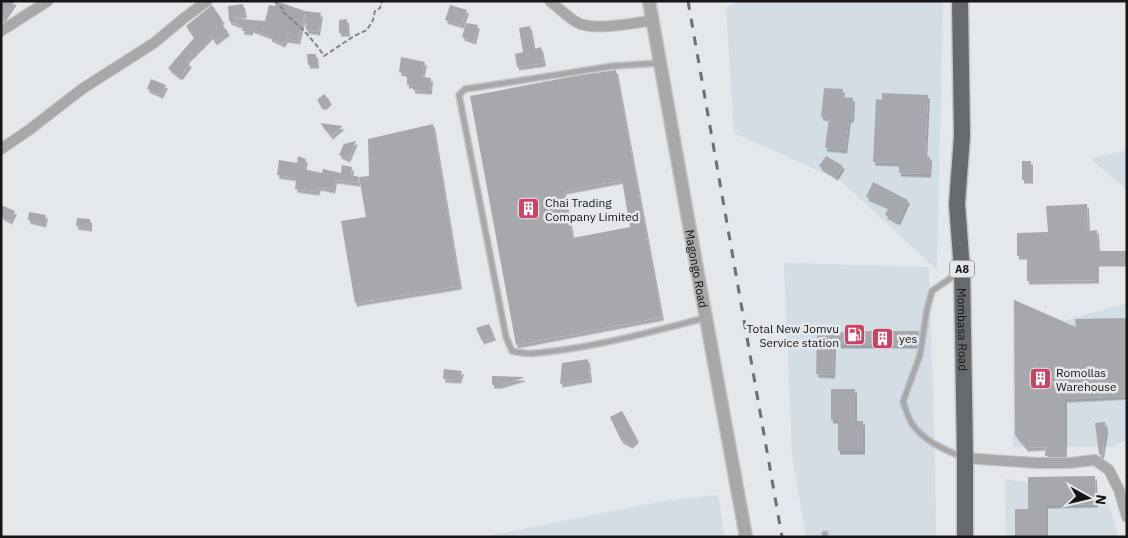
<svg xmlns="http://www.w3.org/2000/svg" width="1128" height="538" font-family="'IBM Plex Sans',sans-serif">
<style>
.built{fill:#d3dde5}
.building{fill:#a7a8ac;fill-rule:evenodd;filter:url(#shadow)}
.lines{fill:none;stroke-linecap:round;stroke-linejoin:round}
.service-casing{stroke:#c3c6c9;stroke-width:8}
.minor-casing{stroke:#c3c6c9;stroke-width:12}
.tertiary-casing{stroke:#c3c6c9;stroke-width:15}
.trunk-casing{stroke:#c3c6c9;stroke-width:19}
.path{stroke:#828486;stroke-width:2;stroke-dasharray:5 2.5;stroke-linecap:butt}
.service{stroke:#a6a8a9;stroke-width:5}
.minor{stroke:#a6a8a9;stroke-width:10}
.tertiary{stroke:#a6a8a9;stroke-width:12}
.trunk{stroke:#666a6c;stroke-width:16}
.rail{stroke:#6d7072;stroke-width:3;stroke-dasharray:9 9;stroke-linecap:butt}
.labels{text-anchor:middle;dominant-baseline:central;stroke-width:5;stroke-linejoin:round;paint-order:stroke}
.shield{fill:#e4e8eb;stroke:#525456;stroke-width:1}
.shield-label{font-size:11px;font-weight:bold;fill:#141516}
.poi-label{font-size:12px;fill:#141516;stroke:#e4e8eb;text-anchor:start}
.street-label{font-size:12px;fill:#141516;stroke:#e4e8eb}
</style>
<defs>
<filter id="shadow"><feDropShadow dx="2" dy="3.5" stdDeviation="0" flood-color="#0004"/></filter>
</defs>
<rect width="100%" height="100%" fill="#e4e8eb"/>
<g class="built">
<path d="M 741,1 L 943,1 L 937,270 L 841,181 L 734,133 L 726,8 Z"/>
<path d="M 1127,150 L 1127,190 L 1091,159 Z"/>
<path d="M 784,263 L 929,267 L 935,462 L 936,537 L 806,537 L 792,455 Z"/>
<path d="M 1013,299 L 1063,321 L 1127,303 L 1127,440 L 1112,447 L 1013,447 Z"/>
<path d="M 1005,479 L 1106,496 L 1119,537 L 1006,537 Z"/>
<path d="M 718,495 L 725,537 L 482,537 L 663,501 Z"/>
</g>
<g class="building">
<path d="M 1,1 L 15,1 L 1,22 Z"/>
<path d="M 279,2 L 305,11 L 321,13 L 318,32 L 306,30 L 305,13 L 298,41 L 286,39 L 283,44 L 270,38 L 270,36 L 251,29 L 251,32 L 242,31 L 243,26 L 229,21 L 228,6 L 243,4 L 245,14 L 232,18 L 265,21 L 269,5 L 275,6 Z"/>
<path d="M 212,5 L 223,21 L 220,22 L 228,32 L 215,42 L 211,36 L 186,61 L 190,64 L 181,76 L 178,76 L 168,68 L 194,38 L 186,26 Z"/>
<path d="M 450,5 L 467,10 L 462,25 L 445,20 Z"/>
<path d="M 347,19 L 348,33 L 339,33 L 339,20 Z"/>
<path d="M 466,23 L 478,25 L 474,41 L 462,37 Z"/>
<path d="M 530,26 L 534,49 L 541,47 L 544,63 L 517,67 L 515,54 L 523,52 L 519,28 Z"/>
<path d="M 307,54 L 316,54 L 317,65 L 308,65 Z"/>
<path d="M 401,57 L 425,62 L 422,77 L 431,78 L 430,91 L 413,90 L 413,85 L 407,85 L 407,74 L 399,72 Z"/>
<path d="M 616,70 L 662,317 L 516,345 L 470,96 L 575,76 ZM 622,180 L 630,227 L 573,238 L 564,191 Z"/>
<path d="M 151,79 L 166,85 L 161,95 L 147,89 Z"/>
<path d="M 824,88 L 843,89 L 842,97 L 853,98 L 852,119 L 849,119 L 845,150 L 825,148 L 829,118 L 821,117 Z"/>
<path d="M 882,93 L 928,95 L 925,156 L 930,157 L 929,174 L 899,173 L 899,163 L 873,162 L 876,99 L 882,100 Z"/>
<path d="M 324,94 L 330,101 L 325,106 L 321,106 L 317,100 Z"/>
<path d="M 320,123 L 343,126 L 331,136 Z"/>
<path d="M 433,124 L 460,286 L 355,303 L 341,221 L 366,217 L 359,177 L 369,176 L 368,139 Z"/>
<path d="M 356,141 L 348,159 L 339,155 L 344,144 Z"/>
<path d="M 298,156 L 306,159 L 304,169 L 322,173 L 323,169 L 341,173 L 342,165 L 352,167 L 351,175 L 359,177 L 358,183 L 335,180 L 333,190 L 319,187 L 317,192 L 295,189 L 296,178 L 277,175 L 279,160 L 297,163 Z"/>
<path d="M 826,156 L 843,166 L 836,177 L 819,166 Z"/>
<rect x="1022" y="161" width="9" height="19"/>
<path d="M 873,182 L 908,200 L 898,222 L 885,215 L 889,207 L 866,197 Z"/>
<path d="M 1087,204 L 1088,231 L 1097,230 L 1098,251 L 1127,251 L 1127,263 L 1097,263 L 1097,280 L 1027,281 L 1027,256 L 1017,256 L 1017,233 L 1048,232 L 1046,206 Z"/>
<path d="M 1,205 L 15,211 L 10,221 L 1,216 Z"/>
<path d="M 29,212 L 46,215 L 44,224 L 28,220 Z"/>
<path d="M 77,218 L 90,219 L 90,228 L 76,226 Z"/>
<path d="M 1014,300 L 1076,327 L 1075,319 L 1127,318 L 1127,396 L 1065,399 L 1065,456 L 1045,456 L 1046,447 L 1026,448 L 1015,435 Z"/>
<path d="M 489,324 L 494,337 L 482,341 L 476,328 Z"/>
<path d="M 846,331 L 919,331 L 917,345 L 834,345 L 833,375 L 816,374 L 817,332 L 846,332 Z"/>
<path d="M 588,359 L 590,379 L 560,384 L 562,363 Z"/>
<path d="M 444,369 L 462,371 L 459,380 L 443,379 Z"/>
<path d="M 492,376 L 523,377 L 523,378 L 500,385 L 492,385 Z"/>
<path d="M 831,389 L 855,389 L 855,421 L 863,421 L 863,451 L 838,451 L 838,420 L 831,420 Z"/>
<path d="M 622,411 L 637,439 L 631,445 L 621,440 L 610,417 Z"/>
<path d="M 1105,422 L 1106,430 L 1102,456 L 1099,454 L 1095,423 Z"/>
<path d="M 1095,476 L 1096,504 L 1046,505 L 1046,537 L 1015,537 L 1015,509 L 1028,509 L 1028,477 Z"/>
</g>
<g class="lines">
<defs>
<g id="service">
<path d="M 660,63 L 613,66 L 479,87 L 465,89 L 459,95 L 506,337 L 512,351 C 529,356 545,352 562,350 C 611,343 658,330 705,318"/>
<path d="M 958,273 L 932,291 L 927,309 L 920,355 L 903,402 C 906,409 908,418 912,424 C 925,442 944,449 962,457"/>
<path d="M 825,534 L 825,537"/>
</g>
<g id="minor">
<path d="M 550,1 C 559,8 568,18 578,23 C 593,31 636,23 653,20"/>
<path d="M 1,31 L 48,1"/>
<path d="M 1,149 L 29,130 L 82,89 L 154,43 L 184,18 L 207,1"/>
<path d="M 965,458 L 1037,463 L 1069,463 L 1095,460 L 1109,470 L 1119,490 L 1127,517"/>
</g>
<g id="tertiary">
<path id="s1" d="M 649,1 L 697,269 L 746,537"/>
</g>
<g id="trunk">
<path id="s2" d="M 960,1 L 962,136 L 957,204 L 962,270 L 965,458 L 965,537"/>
</g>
</defs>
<use href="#service" class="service-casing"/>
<use href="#minor" class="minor-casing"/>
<use href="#tertiary" class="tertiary-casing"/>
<use href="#trunk" class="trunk-casing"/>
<path class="path" d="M 274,1 L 283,9 L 283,12 C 299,25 313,39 324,56 L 354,36 L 367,30 L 373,20 L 375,11 L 380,8 L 382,1"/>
<use href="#service" class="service"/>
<use href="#minor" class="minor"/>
<use href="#tertiary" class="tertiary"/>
<use href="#trunk" class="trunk"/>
<path class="rail" d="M 688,1 L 782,537"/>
</g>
<defs>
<symbol id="building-square" viewBox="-11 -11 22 22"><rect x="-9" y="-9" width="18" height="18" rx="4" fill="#cf4064" stroke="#e4e8eb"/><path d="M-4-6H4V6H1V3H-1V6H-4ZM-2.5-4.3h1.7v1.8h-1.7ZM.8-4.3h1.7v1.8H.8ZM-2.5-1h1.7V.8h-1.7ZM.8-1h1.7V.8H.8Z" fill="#fff"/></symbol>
<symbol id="fuel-square" viewBox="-11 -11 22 22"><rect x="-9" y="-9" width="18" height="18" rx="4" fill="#cf4064" stroke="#e4e8eb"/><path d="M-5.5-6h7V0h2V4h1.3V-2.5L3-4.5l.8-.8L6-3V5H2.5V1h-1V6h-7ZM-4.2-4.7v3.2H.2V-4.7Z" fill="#fff"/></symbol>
</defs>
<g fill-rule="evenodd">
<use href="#building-square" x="516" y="196" width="25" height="25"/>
<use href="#fuel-square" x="842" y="322" width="25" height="25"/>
<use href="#building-square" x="870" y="326" width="25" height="25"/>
<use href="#building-square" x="1028" y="366" width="25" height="25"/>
</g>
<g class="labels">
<rect class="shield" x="949.5" y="260.5" width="25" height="17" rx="4"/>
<g class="shield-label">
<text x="962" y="269">A8</text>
</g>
<g class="poi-label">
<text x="545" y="202">Chai Trading<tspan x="545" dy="14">Company Limited</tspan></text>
<text x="839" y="328" text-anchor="end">Total New Jomvu<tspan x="839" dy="14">Service station</tspan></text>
<text x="899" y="338">yes</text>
<text x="1056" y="372">Romollas<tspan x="1056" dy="14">Warehouse</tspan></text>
</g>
<g class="street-label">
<text stroke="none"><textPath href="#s1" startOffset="272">Magongo Road</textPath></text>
<text stroke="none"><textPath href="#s2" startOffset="329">Mombasa Road</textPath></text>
</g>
</g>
<rect width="1128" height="538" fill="none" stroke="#141516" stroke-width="5"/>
<g transform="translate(1088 498) rotate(98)" stroke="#e4e8eb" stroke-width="4" paint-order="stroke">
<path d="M0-4L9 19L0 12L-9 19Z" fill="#141516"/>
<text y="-8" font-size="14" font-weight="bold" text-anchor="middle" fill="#141516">N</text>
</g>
</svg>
